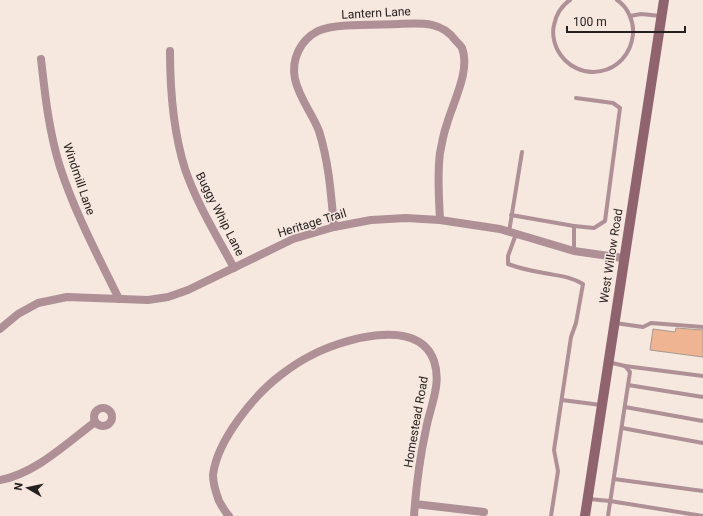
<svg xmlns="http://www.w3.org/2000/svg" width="703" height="516" font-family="Roboto,sans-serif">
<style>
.building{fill:#efb592;stroke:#a69890}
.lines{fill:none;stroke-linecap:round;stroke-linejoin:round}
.lane{stroke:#ae9096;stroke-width:4}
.street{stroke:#ae9096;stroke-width:8}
.secondary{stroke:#8f646e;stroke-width:10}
.labels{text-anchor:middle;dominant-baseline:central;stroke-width:3;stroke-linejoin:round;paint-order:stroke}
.street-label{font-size:12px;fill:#26211e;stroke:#f6e7df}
</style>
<rect width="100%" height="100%" fill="#f6e7df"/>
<path class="building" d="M 676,328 L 703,330 L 703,357 L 650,350 L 653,329 L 675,332 Z"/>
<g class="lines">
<g class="lane">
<path d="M 570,0 C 561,6 556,15 554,25 C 552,33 554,42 557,49 C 576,86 629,76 633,34 C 634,22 628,7 617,0"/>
<path d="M 630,16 L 641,14 L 661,16"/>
<path d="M 511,215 L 574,226 L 574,251"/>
<path d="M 574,226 L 594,228 L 605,221 L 620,108 L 613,103 L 576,98"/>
<path d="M 509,232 L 522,152"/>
<path d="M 516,234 L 508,256 L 508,264 C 519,268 532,271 544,273 C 558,276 570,276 583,284 L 576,323 L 571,337 L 554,450 L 558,471 L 551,516"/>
<path d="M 615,323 L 643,327 L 651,323 L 703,327"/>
<path d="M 608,362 L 625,366 L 630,372 L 608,516"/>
<path d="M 625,366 L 703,376"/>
<path d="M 628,385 L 703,397"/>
<path d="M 562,400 L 601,405"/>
<path d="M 625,407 L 703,421"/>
<path d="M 622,428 L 703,443"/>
<path d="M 614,479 L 703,491"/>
<path d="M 589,499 L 610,501 L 703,516"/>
</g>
<g class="street">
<path d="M 170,51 C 170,91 173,131 185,169 C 197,204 217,236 234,268"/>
<path d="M 41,59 C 45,95 49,132 60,167 C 75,213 98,256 119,299"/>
<path d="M 334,227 C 331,194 329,163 319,131 C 312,113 299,98 295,79 C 291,60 300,40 318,31 C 334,23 379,25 399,24 C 421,23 442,21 456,41 C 458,43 461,46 462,48 C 471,71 452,104 446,127 C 443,135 442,144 440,153 C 437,175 439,198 440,220"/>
<path d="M 0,329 L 18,314 L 38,303 L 67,297 L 148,300 L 168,297 L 188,290 L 293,239 L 334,227 L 371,220 L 406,218 L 440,220 L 500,229 L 574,251 L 623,258"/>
<circle cx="103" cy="417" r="9"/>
<path d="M 0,480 C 35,474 67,443 95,422"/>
<path d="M 415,504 L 484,512"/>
<path d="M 229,516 C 225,512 222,506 219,501 C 216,493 213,483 213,475 C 217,440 255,394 282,374 C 290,368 300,361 310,356 C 340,340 418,315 434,361 C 442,384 430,407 426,429 C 420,457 416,487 414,516"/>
</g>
<path class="secondary" d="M 585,516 L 664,0"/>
</g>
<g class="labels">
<g class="street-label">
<text transform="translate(376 13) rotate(-3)">Lantern Lane</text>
<text transform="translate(79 179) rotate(71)">Windmill Lane</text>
<text transform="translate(220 214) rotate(63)">Buggy Whip Lane</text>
<text transform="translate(312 223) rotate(-17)">Heritage Trail</text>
<text transform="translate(611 256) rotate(-81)">West Willow Road</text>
<text transform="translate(416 422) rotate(-80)">Homestead Road</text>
</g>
</g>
<g transform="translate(28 488) rotate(279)" stroke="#f6e7df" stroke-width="3" paint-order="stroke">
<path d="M0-3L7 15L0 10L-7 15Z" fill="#26211e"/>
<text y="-6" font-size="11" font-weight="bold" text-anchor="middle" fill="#26211e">N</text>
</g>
<path d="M567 26v6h118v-6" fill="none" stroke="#26211e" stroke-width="2"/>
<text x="573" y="26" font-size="12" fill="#26211e" stroke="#f6e7df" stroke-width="3" paint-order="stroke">100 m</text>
</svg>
